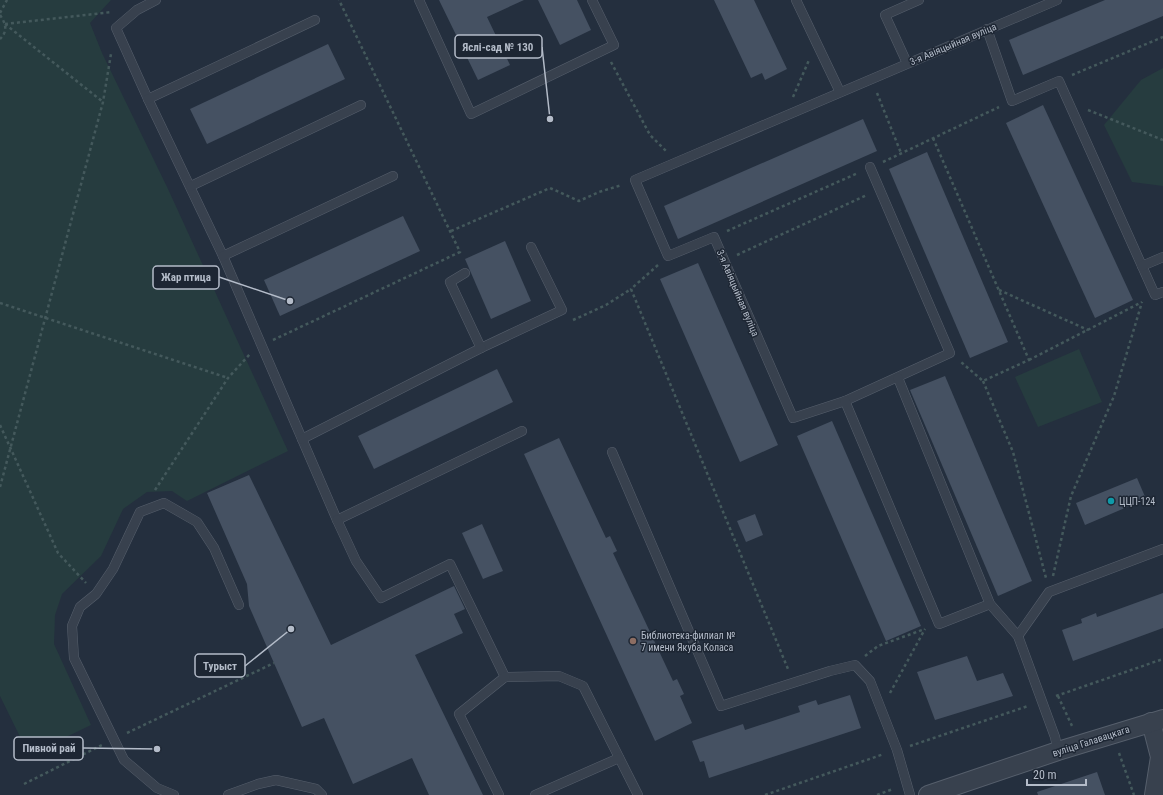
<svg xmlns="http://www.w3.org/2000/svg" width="1163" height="795" font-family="'Roboto Condensed',sans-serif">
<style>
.green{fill:#263c3f}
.building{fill:#455162}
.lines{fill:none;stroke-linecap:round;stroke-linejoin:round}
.lane-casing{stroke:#565f6c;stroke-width:10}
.street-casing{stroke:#565f6c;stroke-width:20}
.path{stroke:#44595c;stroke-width:2.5;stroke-dasharray:3 3;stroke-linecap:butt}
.lane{stroke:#38414e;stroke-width:9}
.street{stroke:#38414e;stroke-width:18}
.culture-dot{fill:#0f9aa8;stroke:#1d2633;stroke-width:1.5}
.education-dot{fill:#8d6e63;stroke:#1d2633;stroke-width:1.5}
.labels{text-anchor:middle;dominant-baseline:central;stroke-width:3;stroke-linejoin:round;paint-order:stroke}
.street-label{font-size:10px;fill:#b4bcc9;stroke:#1d2633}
.poi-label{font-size:10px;fill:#b4bcc9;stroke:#1d2633;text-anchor:start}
.leader{fill:none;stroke:#b4bcc9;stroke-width:1.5}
.callout-dot{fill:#b4bcc9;stroke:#1d2633;stroke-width:1.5}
.callout{fill:#1d2633;stroke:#b4bcc9;stroke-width:1.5}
.callout-label{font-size:11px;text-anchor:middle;font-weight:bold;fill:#b4bcc9}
</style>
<rect width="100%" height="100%" fill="#242f3e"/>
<g class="green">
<path d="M 0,0 L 111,0 L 90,23 L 102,53 L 168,189 L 288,451 L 187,501 L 172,491 L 147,492 L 123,509 L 101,556 L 62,594 L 55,615 L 54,644 L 91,725 L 29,755 L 0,696 Z"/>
<path d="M 1163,68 L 1163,186 L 1132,182 L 1104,125 L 1141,80 Z"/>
<path d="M 1079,349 L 1102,402 L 1038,427 L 1015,377 Z"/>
</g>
<g class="building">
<path d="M 439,0 L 524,0 L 487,17 L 510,65 L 478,80 Z"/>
<path d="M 538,0 L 577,0 L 591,30 L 560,45 Z"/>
<path d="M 714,0 L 754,0 L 787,69 L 765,80 L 762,73 L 751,78 Z"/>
<path d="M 1105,0 L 1163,0 L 1163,16 L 1023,75 L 1009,40 Z"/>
<path d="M 328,44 L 345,79 L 207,144 L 190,109 Z"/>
<path d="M 1043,105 L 1133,300 L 1095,318 L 1006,123 Z"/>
<path d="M 863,119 L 877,151 L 678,239 L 664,206 Z"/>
<path d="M 927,152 L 1008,342 L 970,358 L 889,169 Z"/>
<path d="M 403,216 L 420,251 L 280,316 L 264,280 Z"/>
<path d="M 505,241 L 531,301 L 491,319 L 465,259 Z"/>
<path d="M 698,263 L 778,445 L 740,462 L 660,279 Z"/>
<path d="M 497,369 L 513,402 L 374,469 L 358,436 Z"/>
<path d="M 945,376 L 1032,581 L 998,596 L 910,390 Z"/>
<path d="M 832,421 L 921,626 L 886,641 L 797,436 Z"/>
<path d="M 559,438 L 606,538 L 610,536 L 617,551 L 613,553 L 673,681 L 677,679 L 684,694 L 680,696 L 692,723 L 655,741 L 524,454 Z"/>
<path d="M 249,475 L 331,645 L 454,586 L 465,609 L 454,614 L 463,633 L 415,655 L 483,795 L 429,795 L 412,758 L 353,784 L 324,718 L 302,727 L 249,606 L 247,584 L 207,493 Z"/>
<path d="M 1137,478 L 1146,499 L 1085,525 L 1076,503 Z"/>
<path d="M 755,514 L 763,535 L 746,542 L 737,521 Z"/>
<path d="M 482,524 L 503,571 L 483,579 L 462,533 Z"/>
<path d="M 1163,593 L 1163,628 L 1073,661 L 1062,630 L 1082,623 L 1081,619 L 1096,613 L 1097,617 Z"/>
<path d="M 967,656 L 977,681 L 1003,673 L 1013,696 L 935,720 L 917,672 Z"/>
<path d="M 850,695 L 861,728 L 709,778 L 704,761 L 700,762 L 692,741 L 743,724 L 745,730 L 800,712 L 798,706 L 816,700 L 818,705 Z"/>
<path d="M 1097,772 L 1105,795 L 1038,795 L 1037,792 Z"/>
</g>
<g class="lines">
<defs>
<g id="lane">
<path d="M 156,0 L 137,10 L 116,28 L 148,99 L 223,256 L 337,520 L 522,431"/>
<path d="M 419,0 L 471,114 L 614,45 L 592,0"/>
<path d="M 796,0 L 840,92"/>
<path d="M 987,29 L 1012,101 L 1059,81 L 1155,295 L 1163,292"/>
<path d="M 907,63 L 885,15 L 919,0"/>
<path d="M 148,99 L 315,20"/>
<path d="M 870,167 L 950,353 L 845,401 L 793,418 L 714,237 L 668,256 L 635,180 L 1057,0"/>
<path d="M 191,186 L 361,105"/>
<path d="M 223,256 L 393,176"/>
<path d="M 1142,266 L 1163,257"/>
<path d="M 465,273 L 450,282 L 481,348 L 562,310 L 531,247"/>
<path d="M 898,378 L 990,604 L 1018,636 L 1055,737 L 1058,751"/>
<path d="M 845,401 L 939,624 L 990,604"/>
<path d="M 302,439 L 481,348"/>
<path d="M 612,452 L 721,706 L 830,671 L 855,665 L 870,681 L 897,750 L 910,795"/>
<path d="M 337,520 L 356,561 L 381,598 L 450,564 L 505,677 L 559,676 L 583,686 L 638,795"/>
<path d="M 1018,636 L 1049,592 L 1163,549"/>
<path d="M 174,795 L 157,788 L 124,760 L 74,658 L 72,626 L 80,607 L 96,594 L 113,569 L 140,512 L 164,503 L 197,522 L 214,548 L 239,605"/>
<path d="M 228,795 L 258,784 L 276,780 L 316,789 L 322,795"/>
<path d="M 499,795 L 459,714 L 505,677"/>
<path d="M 535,795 L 619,758"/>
</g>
<g id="street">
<path d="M 1151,722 L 1160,757 L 1154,795"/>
<path d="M 928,795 L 1058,751 L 1163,719"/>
</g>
</defs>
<use href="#lane" class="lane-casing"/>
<use href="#street" class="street-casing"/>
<g class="path">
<path d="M 0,13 L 7,0"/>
<path d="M 0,15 C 6,24 8,31 0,39"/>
<path d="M 5,24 L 112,12"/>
<path d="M 5,24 L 103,102"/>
<path d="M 611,62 L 650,135 L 667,152"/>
<path d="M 1072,75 L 1163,37"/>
<path d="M 877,93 L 901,153"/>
<path d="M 793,97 L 809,60"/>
<path d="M 1088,110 L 1163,140"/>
<path d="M 933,138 L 1029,360 L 983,381 L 961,362"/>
<path d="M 883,162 L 999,107"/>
<path d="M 451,231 L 550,188 L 579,201 L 599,192 L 622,185"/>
<path d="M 727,231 L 858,173"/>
<path d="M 737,255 L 867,195"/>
<path d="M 658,265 L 631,289 L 788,669"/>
<path d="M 999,290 L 1088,330"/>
<path d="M 0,303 L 228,378"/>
<path d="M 573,320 L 606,305 L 631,289"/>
<path d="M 273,340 L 460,252 L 339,0"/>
<path d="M 1029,360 L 1142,302"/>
<path d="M 983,381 L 1013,452 L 1046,578"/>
<path d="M 0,425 L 58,553 L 86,583"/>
<path d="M 0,487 L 103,102 L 111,54"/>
<path d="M 155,490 L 228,378 L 250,354"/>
<path d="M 1053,576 L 1071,496 L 1114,396 L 1142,302"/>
<path d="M 865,656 L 878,646 L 925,629"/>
<path d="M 890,693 L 925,629"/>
<path d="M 1056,696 L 1163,659"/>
<path d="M 1058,696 L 1073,728"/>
<path d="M 127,733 L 274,663"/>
<path d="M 910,746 L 1028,706"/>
<path d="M 1119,753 L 1134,795"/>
<path d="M 24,784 L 102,745"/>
<path d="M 765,795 L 884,754"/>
<path d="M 877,795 L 893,789"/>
</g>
<use href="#lane" class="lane"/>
<use href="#street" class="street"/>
</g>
<circle class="culture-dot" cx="1111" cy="501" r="4"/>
<circle class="education-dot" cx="633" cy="641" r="4"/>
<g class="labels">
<g class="street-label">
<text transform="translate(953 44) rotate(-23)">3-я Авіяцыйная вуліца</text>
<text transform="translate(738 293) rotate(67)">3-я Авіяцыйная вуліца</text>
<text transform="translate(1091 741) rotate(-18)">вуліца Галавацкага</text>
</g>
<g class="poi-label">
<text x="1119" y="501">ЦЦП-124</text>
<text x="641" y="635">Библиотека-филиал №<tspan x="641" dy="12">7 имени Якуба Коласа</tspan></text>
</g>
</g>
<path class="leader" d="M550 119L542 47M290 301L219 277M291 629L245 666M157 749L83 748"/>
<g class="callout-dot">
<circle cx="550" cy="119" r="4"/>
<circle cx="290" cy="301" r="4"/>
<circle cx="291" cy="629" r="4"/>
<circle cx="157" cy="749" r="4"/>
</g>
<g class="callout">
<rect x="455" y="35" width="87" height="23" rx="4"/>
<rect x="153" y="266" width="66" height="23" rx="4"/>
<rect x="195" y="654" width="50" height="23" rx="4"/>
<rect x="14" y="737" width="69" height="23" rx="4"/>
</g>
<g class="callout-label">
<text x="498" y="51">Яслі-сад № 130</text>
<text x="186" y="281">Жар птица</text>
<text x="220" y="670">Турыст</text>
<text x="49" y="752">Пивной рай</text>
</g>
<path d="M1027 779v6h59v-6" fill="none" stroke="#b4bcc9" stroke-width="2"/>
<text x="1033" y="779" font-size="12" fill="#b4bcc9" stroke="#1d2633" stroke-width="3" paint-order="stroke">20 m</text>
</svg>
